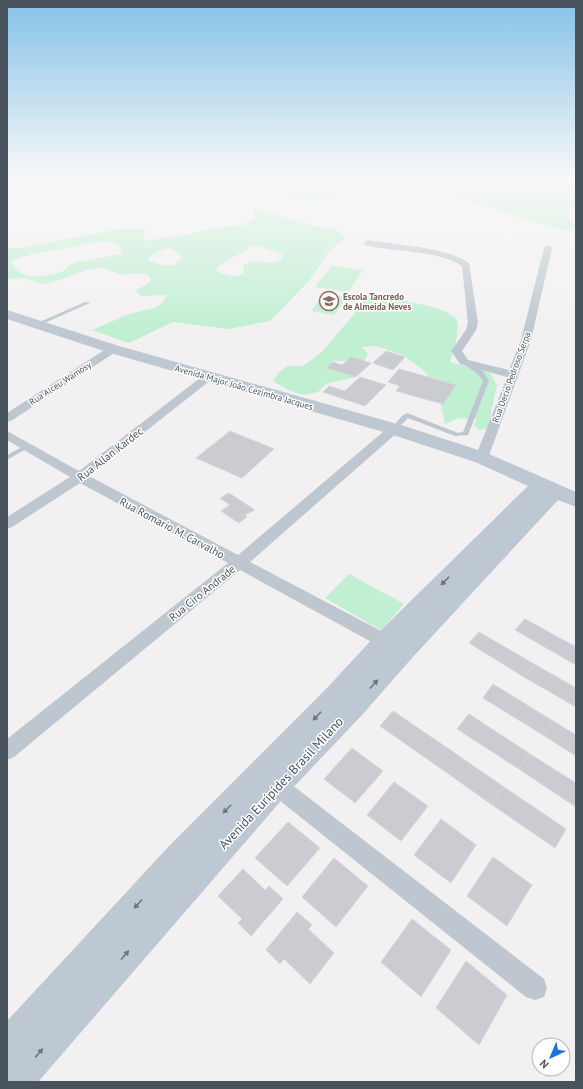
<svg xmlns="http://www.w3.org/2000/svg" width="583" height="1089" font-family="'PT Sans',sans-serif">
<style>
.green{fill:#c0efd2;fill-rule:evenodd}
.building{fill:#caccd2;stroke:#d4d6db}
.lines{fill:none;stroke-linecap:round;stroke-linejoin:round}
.lane{fill:#bec7cf;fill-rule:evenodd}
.street{fill:#bec7cf;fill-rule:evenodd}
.secondary{fill:#bec8d3;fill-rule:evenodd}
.oneway{fill:#6b7680}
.labels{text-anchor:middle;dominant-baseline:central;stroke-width:3;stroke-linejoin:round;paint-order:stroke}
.far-education-label{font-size:9px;font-weight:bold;fill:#785e54;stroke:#fff;text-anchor:start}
.far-street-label{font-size:9px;fill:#48535d;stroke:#fff}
.street-label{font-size:11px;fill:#48535d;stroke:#fff}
.near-street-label{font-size:13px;fill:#48535d;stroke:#fff}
</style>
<rect width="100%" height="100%" fill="#f2f0f0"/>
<g class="green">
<path d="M 248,178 L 398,178 L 416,185 L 421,193 L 408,193 L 370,184 L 361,185 L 346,190 L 328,199 L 307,202 L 286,199 L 285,194 L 291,191 L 290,187 L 281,185 L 252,190 L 233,187 L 230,184 L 251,181 Z"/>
<path d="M 431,178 L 576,178 L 576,209 L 568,210 L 566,214 L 575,227 L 570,231 L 557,229 L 458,198 L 433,184 Z"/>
<path d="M 255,208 L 315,226 L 337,230 L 346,238 L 329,251 L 309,281 L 270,321 L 228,329 L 173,322 L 129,343 L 92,330 L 129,314 L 155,308 L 163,302 L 167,295 L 140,296 L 136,290 L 146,285 L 151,280 L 147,274 L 134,273 L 122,275 L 103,268 L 90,269 L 57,281 L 43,284 L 24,278 L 7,279 L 7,248 L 19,248 L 113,230 L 137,229 L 146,231 L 143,241 L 166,238 L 222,227 L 244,225 L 257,217 L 253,213 ZM 105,241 L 118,244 L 122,251 L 121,254 L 77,262 L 68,266 L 62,272 L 43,276 L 30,276 L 21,273 L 11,263 L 11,261 L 32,254 ZM 251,246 L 257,246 L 281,253 L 282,258 C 269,270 254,254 243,266 L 244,273 C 236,279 226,275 218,272 L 216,269 C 226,258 241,256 251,246 ZM 165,249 C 173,248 176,251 181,257 C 175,270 160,265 149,261 C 150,253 158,252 165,249 Z"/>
<path d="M 332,265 L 363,270 L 348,292 L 315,287 Z"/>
<path d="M 324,294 L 347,297 L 334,315 L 311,311 Z"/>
<path d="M 365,294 C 381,297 450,306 456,319 C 461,329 453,352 450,362 L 490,373 L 497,385 L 488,428 L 480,430 L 474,426 L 477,419 L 459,418 L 445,424 L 437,387 L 423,370 L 403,355 L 376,346 L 362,347 L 368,354 L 364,361 L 332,361 L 331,368 L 347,370 L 355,377 L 326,384 L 318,392 L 303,395 L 288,390 L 273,381 L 278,373 L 287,366 L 303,366 L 321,353 L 355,313 Z"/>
<path d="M 349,574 L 404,604 L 381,630 L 325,598 Z"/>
</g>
<g class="building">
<path d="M 386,351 L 405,357 L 393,370 L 373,363 Z"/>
<path d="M 351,357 L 371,363 L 356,377 L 327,368 L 333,362 L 342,365 Z"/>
<path d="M 399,369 L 456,385 L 443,404 L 396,391 L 400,386 L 388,382 Z"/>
<path d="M 360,377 L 386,385 L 365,406 L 323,392 L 329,386 L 345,391 Z"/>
<path d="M 230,431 L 274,449 L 242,478 L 196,458 Z"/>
<path d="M 229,493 L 255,510 L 245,515 L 247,517 L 239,523 L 221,511 L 230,505 L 220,498 Z"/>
<path d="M 525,619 L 576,647 L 576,665 L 515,630 Z"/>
<path d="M 479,632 L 534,664 L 524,677 L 469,643 Z"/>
<path d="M 534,664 L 576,688 L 576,707 L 524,677 Z"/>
<path d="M 493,684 L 553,721 L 543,735 L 483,698 Z"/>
<path d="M 393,711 L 446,747 L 433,763 L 380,726 Z"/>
<path d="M 469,714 L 530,754 L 519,769 L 457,729 Z"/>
<path d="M 553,721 L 576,735 L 576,756 L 543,735 Z"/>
<path d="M 446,747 L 504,787 L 491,804 L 433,763 Z"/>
<path d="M 352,748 L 383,771 L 355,803 L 324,779 Z"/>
<path d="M 530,754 L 576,783 L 576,807 L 519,769 Z"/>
<path d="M 394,782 L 428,806 L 401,841 L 367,815 Z"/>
<path d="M 504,787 L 566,829 L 555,848 L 491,804 Z"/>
<path d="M 441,819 L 476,845 L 451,883 L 414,855 Z"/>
<path d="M 288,822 L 320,848 L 287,886 L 255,858 Z"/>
<path d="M 493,857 L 532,885 L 507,926 L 467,896 Z"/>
<path d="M 334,858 L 368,886 L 336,927 L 302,897 Z"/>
<path d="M 243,869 L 265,890 L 269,886 L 283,899 L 251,936 L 238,923 L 242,919 L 218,896 Z"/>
<path d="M 297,912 L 312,925 L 308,929 L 334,953 L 310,984 L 284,959 L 280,964 L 266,950 Z"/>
<path d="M 412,919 L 451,950 L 421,997 L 381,962 Z"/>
<path d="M 466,961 L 507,995 L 479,1045 L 436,1008 Z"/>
</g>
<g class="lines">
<g class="lane">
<path d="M 85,302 L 90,303 L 40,325 L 35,324 Z"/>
<path d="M 465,361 L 483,371 L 489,381 L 468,435 L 455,436 L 408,418 L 396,430 L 392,430 L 391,429 L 402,416 L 407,413 L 458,433 L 463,432 L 483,381 L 478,374 L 463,364 L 463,362 Z"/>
<path d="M 26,445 L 28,446 L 29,447 L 28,448 L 7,460 L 7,455 Z"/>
</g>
<g class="street">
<path d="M 35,178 L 41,178 L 45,182 L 44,184 L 38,184 Z"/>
<path d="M 368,240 C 396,245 446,247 469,263 L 478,323 L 476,330 L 462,351 L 468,360 L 509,370 L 521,340 L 544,248 L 548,245 L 552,248 L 531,340 L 487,461 L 477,461 L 475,458 L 507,377 L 460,364 L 451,351 L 466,330 L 468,323 L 462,266 C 438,250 393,252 365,245 L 364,243 Z"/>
<path d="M 113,346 L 117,347 L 118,349 L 117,351 L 11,421 L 7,422 L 7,413 L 109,347 Z"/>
<path d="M 208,374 L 212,375 L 214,377 L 212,379 L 89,476 L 238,555 L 390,426 L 398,426 L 400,429 L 398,432 L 250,562 L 400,641 L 403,646 L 400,651 L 394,653 L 388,651 L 240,570 L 14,757 L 7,760 L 7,739 L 228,563 L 80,483 L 12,527 L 7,529 L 7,517 L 70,477 L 7,440 L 7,431 L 79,471 L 204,375 Z"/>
<path d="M 276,776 L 283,778 L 544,979 L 547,988 L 544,997 L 535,1000 L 526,997 L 269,792 L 266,785 L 269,778 Z"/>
</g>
<path class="secondary" d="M 7,310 L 119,346 L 401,425 L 469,447 L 489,454 L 576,492 L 576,507 L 558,500 L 412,658 L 362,715 L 286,795 L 38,1082 L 7,1082 L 7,1021 L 171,844 L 326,689 L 377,634 L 528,486 L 475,462 L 387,433 L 107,352 L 7,319 Z"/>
</g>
<defs><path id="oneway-solid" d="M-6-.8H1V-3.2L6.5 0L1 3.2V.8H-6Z"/></defs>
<g class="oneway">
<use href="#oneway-solid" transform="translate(445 581) rotate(135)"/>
<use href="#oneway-solid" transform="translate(374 684) rotate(-48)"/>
<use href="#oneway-solid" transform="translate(317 716) rotate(134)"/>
<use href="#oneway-solid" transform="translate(227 809) rotate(134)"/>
<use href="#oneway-solid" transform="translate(138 904) rotate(132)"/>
<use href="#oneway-solid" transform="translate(125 955) rotate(-49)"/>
<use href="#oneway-solid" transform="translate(39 1053) rotate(-49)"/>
</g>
<linearGradient id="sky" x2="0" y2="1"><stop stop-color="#84c2e9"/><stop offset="0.54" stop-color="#f9f8f8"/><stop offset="1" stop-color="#f9f8f8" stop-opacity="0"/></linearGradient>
<rect width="583" height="330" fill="url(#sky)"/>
<defs>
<symbol id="school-ring" viewBox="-11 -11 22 22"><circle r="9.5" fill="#fff" stroke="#8d6e63" stroke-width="1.5"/><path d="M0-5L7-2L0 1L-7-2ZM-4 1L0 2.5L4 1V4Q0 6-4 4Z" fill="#8d6e63"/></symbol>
</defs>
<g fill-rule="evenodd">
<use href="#school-ring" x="318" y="290" width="22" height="22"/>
</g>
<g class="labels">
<g class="far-education-label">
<text x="343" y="296">Escola Tancredo<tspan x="343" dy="10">de Almeida Neves</tspan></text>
</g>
<g class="far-street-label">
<text transform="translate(511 377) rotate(-70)">Rua Decio Pedroso Serpa</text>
<text transform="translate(60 383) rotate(-33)">Rua Alceu Wamosy</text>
<text transform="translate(244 387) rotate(16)">Avenida Major João Cezimbra Jacques</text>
</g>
<g class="street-label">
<text transform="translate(110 454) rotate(-38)">Rua Allan Kardec</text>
<text transform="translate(172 528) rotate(28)">Rua Romario M. Carvalho</text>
<text transform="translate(202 593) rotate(-39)">Rua Ciro Andrade</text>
</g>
<g class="near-street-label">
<text transform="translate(281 783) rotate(-47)">Avenida Euripides Brasil Milano</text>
</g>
</g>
<rect width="583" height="1089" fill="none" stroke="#48535d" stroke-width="16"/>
<g transform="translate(551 1057) rotate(224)"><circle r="19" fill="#ffffff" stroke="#b6babe"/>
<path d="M0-3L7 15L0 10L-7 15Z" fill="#1c72e0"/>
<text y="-6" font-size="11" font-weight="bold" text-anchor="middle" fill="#48535d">N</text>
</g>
</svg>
